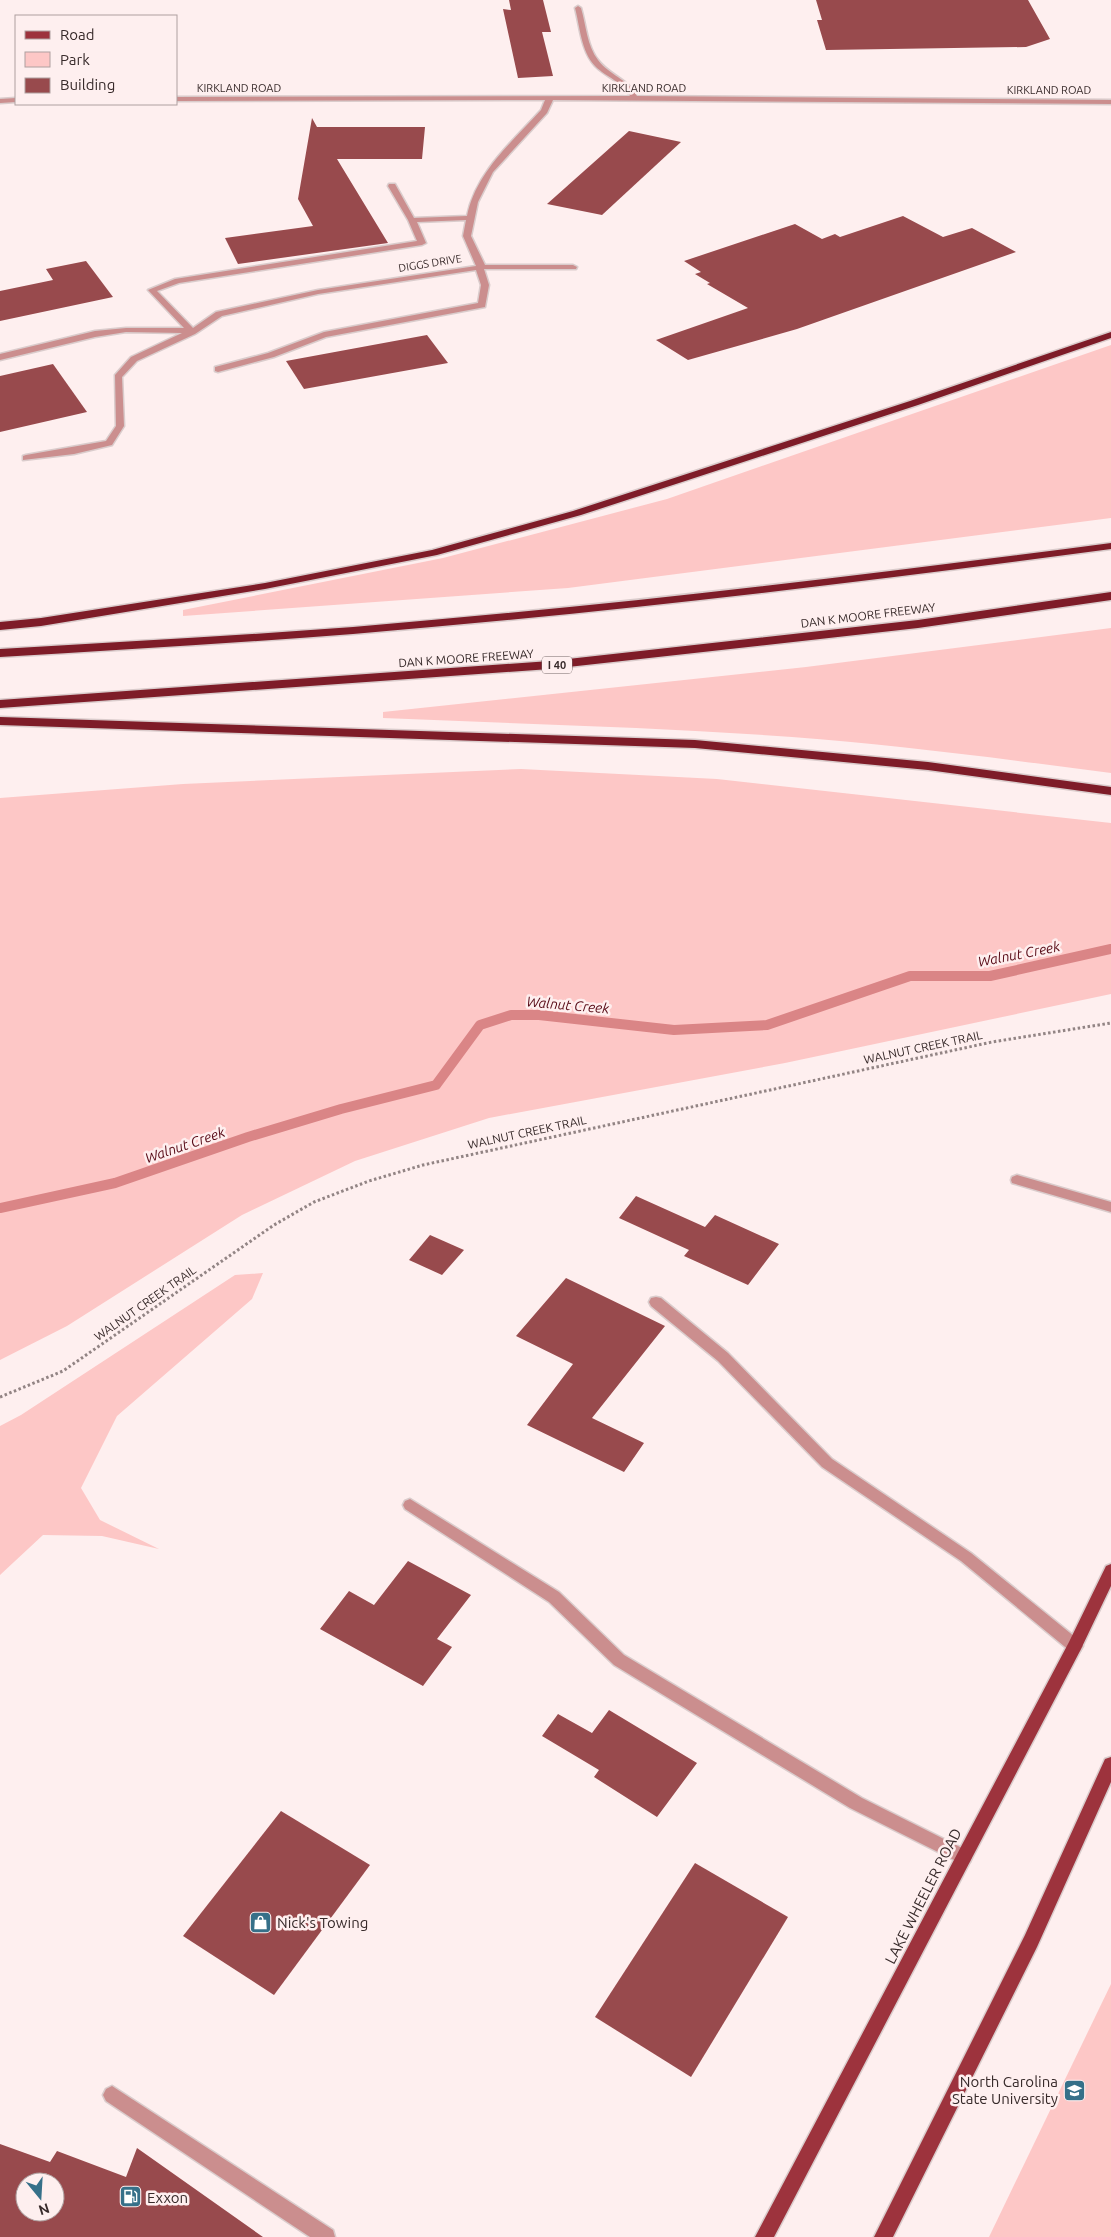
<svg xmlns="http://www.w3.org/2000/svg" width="1111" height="2237" font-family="Ubuntu,sans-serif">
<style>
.green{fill:#fdc7c6}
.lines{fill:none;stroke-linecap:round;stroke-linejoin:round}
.stream{stroke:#da8586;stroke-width:10}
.building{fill:#984a4d;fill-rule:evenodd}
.minor-casing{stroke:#dacccc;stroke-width:3}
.major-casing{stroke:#dacccc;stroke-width:3}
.highway-casing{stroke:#dacccc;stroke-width:3}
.path{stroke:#928484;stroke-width:3;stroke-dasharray:2.5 2.5;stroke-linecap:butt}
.minor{fill:#cb8e8e;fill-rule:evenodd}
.major{fill:#9d333d;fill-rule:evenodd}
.highway{fill:#7e1c28;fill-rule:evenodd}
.labels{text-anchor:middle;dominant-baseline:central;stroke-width:5;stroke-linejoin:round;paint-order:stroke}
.far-street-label{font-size:11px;fill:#372a2a;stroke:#feefef}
.shield{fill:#feefef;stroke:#736565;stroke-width:1}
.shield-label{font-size:11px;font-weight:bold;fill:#372a2a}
.street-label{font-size:12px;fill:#372a2a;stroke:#feefef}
.water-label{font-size:14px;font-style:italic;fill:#580b17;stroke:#feefef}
.near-street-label{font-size:15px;fill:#372a2a;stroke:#feefef}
.near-poi-label{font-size:15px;fill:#372a2a;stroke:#feefef;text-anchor:start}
</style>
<rect width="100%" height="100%" fill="#feefef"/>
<g class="green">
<path d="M 1111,345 L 1111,518 L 568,588 L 183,616 L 183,610 L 443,558 L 667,499 Z"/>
<path d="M 1111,628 L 1111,773 C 1005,759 898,745 792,737 C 656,727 520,724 383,718 L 383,712 L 806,667 Z"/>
<path d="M 521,769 L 717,779 L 1111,823 L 1111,994 L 785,1063 L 489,1118 L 355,1161 L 242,1215 L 67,1326 L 0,1360 L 0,798 L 183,784 Z"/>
<path d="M 263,1273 L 252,1299 L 117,1416 L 81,1488 L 100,1520 L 159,1549 L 102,1536 L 43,1535 L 0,1575 L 0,1426 L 21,1415 L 235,1275 Z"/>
<path d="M 1111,1984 L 1111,2237 L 989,2237 Z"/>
</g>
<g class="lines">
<path class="stream" d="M 0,1208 L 115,1183 L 248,1137 L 341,1109 L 436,1085 L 480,1025 L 511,1015 L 539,1015 L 674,1030 L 767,1025 L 910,976 L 990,976 L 1111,949"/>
</g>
<g class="building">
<path d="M 509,0 L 543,0 L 551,32 L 542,32 L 553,76 L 518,78 L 503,9 L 511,10 Z"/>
<path d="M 816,0 L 1028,0 L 1050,39 L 1026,47 L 826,50 L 817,20 L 822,20 Z"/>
<path d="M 312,118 L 317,127 L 425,127 L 422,159 L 337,159 L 388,243 L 238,264 L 225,238 L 313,226 L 298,199 Z"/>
<path d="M 629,131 L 681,142 L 602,215 L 547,204 Z"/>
<path d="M 903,216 L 943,237 L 972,228 L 1016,252 L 797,329 L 688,360 L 656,340 L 748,308 L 707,284 L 710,283 L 695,274 L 701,272 L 684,261 L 795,224 L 822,239 L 835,234 L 840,237 Z"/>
<path d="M 86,261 L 113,297 L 0,321 L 0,291 L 53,280 L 46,269 Z"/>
<path d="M 427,335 L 448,363 L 304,389 L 286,361 Z"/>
<path d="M 53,364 L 87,412 L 0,432 L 0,376 Z"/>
<path d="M 636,1196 L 705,1227 L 715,1215 L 779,1244 L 748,1285 L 684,1256 L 689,1250 L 619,1218 Z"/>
<path d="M 430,1235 L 464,1250 L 442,1275 L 409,1260 Z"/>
<path d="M 566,1278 L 665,1326 L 592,1418 L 644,1443 L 624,1472 L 527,1425 L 573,1364 L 516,1336 Z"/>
<path d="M 408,1561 L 471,1595 L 437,1639 L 452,1647 L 423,1686 L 320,1629 L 349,1591 L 374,1605 Z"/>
<path d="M 609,1710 L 697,1763 L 657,1817 L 594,1777 L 599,1770 L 542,1736 L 558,1714 L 592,1733 Z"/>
<path d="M 281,1811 L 370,1865 L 274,1995 L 183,1936 Z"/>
<path d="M 695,1863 L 788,1917 L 691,2077 L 595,2017 Z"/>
<path d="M 0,2144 L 50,2162 L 57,2151 L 126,2177 L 137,2148 L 263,2237 L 0,2237 ZM 25,2182 L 55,2182 L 55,2212 L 25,2212 Z"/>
</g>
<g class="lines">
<defs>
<g id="minor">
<path d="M 578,6 L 581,8 C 586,25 587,46 598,60 C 609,75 628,79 637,96 L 1111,100 L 1111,104 L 553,100 L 547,113 L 493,172 L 478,202 L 471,236 L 485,265 L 573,265 L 577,267 L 576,269 L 484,269 L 489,285 L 485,307 L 326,337 L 274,357 L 218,372 L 215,371 L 215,367 L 268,353 L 324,332 L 478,303 L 481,285 L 476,270 L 318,294 L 222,316 L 195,334 L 137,361 L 122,377 L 124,426 L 112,445 L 74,454 L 23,460 L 23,456 L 26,455 L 106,441 L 116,426 L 115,375 L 131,357 L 182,333 L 126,332 L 95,337 L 0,360 L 0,354 L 95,331 L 126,328 L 184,328 L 148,290 L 175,279 L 417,241 L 408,220 L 388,186 L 389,184 L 395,184 L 414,218 L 467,216 C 476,172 512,142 541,110 L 545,100 L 176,101 L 176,97 L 630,96 C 622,81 607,78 595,66 C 581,51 580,27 575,8 ZM 466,220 L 463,236 L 476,266 L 318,290 L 216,312 L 193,328 L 157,291 L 179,283 L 422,245 L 426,243 L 417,222 Z"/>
<path d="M 16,98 L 16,102 L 0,103 L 0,99 Z"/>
<path d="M 1017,1175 L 1111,1202 L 1111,1212 L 1012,1183 L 1011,1180 L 1012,1177 Z"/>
<path d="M 656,1297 L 661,1298 L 728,1353 L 832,1459 L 971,1553 L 1080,1641 L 1083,1646 L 1080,1651 L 1075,1653 L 1070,1651 L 961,1561 L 822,1467 L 718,1361 L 651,1306 L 649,1302 L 651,1298 Z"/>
<path d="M 410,1499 L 559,1592 L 624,1655 L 862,1798 L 970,1852 L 972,1857 L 970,1862 L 964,1865 L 850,1808 L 614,1665 L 549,1602 L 405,1509 L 403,1505 L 405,1501 Z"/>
<path d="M 112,2086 L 333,2230 L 335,2237 L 310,2237 L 106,2101 L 103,2095 L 106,2089 Z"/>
</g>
<g id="major">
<path d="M 1111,1564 L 1111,1586 L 1080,1651 L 774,2237 L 755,2237 L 1069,1642 L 1106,1566 Z"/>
<path d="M 1111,1757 L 1111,1782 L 1037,1947 L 893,2237 L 874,2237 L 1025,1935 L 1105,1759 Z"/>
</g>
<g id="highway">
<path d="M 1111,332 L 1111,338 L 918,405 L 581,515 L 437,555 L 265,589 L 41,626 L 0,630 L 0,622 L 41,618 L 265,583 L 432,550 L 573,511 L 910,401 Z"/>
<path d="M 1111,543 L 1111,549 C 859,583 606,613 353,634 C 235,643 118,650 0,657 L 0,649 C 118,642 235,636 353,627 C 606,606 859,576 1111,543 Z"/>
<path d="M 1111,592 L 1111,600 L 918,628 L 550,669 L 0,708 L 0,700 L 550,661 L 918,620 Z"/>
<path d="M 0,717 L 695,740 L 928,762 L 1111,787 L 1111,795 L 928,770 L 695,748 L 0,725 Z"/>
</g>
</defs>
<use href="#minor" class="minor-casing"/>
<use href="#major" class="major-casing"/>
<use href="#highway" class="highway-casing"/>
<path class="path" d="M 0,1397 L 63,1371 L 274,1225 L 314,1202 L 369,1181 L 423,1165 L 992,1042 L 1111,1023"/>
<use href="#minor" class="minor"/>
<use href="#major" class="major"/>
<use href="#highway" class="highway"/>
</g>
<defs>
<symbol id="shop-square" viewBox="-11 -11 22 22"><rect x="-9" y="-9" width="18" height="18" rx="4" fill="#367089" stroke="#feefef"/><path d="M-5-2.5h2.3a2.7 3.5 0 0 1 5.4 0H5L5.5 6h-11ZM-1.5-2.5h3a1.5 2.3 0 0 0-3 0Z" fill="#fff"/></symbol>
<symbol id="university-square" viewBox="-11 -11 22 22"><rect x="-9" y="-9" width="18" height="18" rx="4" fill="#367089" stroke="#feefef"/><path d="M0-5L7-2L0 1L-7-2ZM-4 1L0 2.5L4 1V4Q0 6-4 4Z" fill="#fff"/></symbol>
<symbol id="fuel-square" viewBox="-11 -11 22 22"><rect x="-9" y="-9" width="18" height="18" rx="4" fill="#367089" stroke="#feefef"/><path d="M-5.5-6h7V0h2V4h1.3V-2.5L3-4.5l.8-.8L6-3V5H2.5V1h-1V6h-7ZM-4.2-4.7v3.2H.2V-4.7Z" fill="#fff"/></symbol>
</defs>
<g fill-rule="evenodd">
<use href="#shop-square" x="248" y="1910" width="25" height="25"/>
<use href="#university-square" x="1062" y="2078" width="25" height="25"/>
<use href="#fuel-square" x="118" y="2184" width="25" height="25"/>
</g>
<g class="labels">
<g class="far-street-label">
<text x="239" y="88">KIRKLAND ROAD</text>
<text x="644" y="88">KIRKLAND ROAD</text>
<text x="1049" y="90">KIRKLAND ROAD</text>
<text transform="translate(430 263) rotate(-9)">DIGGS DRIVE</text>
</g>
<rect class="shield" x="542" y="656.5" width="30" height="17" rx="4"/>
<g class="shield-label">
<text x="557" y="665">I 40</text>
</g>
<g class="street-label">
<text transform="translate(868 615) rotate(-7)">DAN K MOORE FREEWAY</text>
<text transform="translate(466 658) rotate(-4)">DAN K MOORE FREEWAY</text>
<text transform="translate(923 1047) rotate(-12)">WALNUT CREEK TRAIL</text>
<text transform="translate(527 1132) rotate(-12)">WALNUT CREEK TRAIL</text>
<text transform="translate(145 1303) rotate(-35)">WALNUT CREEK TRAIL</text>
</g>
<g class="water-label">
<text transform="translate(1019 954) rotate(-11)">Walnut Creek</text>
<text transform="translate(568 1005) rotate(5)">Walnut Creek</text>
<text transform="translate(185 1145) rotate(-19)">Walnut Creek</text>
</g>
<g class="near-street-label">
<text transform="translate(923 1896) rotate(-63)">LAKE WHEELER ROAD</text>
</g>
<g class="near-poi-label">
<text x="277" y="1922">Nick's Towing</text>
<text x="1058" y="2081" text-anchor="end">North Carolina<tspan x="1058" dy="17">State University</tspan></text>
<text x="147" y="2197">Exxon</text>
</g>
</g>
<rect x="15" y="15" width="162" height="90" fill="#feefef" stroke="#aea0a0"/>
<rect x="25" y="31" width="25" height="8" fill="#9d333d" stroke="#aea0a0"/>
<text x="60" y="40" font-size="15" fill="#372a2a">Road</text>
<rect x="25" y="52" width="25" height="15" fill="#fdc7c6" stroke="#aea0a0"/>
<text x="60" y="65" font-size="15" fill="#372a2a">Park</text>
<rect x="25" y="78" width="25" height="15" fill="#984a4d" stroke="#aea0a0"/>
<text x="60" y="90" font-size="15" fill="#372a2a">Building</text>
<g transform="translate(40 2197) rotate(162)"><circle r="24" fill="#feefef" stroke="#aea0a0"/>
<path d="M0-4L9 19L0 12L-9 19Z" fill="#367089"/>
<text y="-8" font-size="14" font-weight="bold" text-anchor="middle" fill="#372a2a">N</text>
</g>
</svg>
